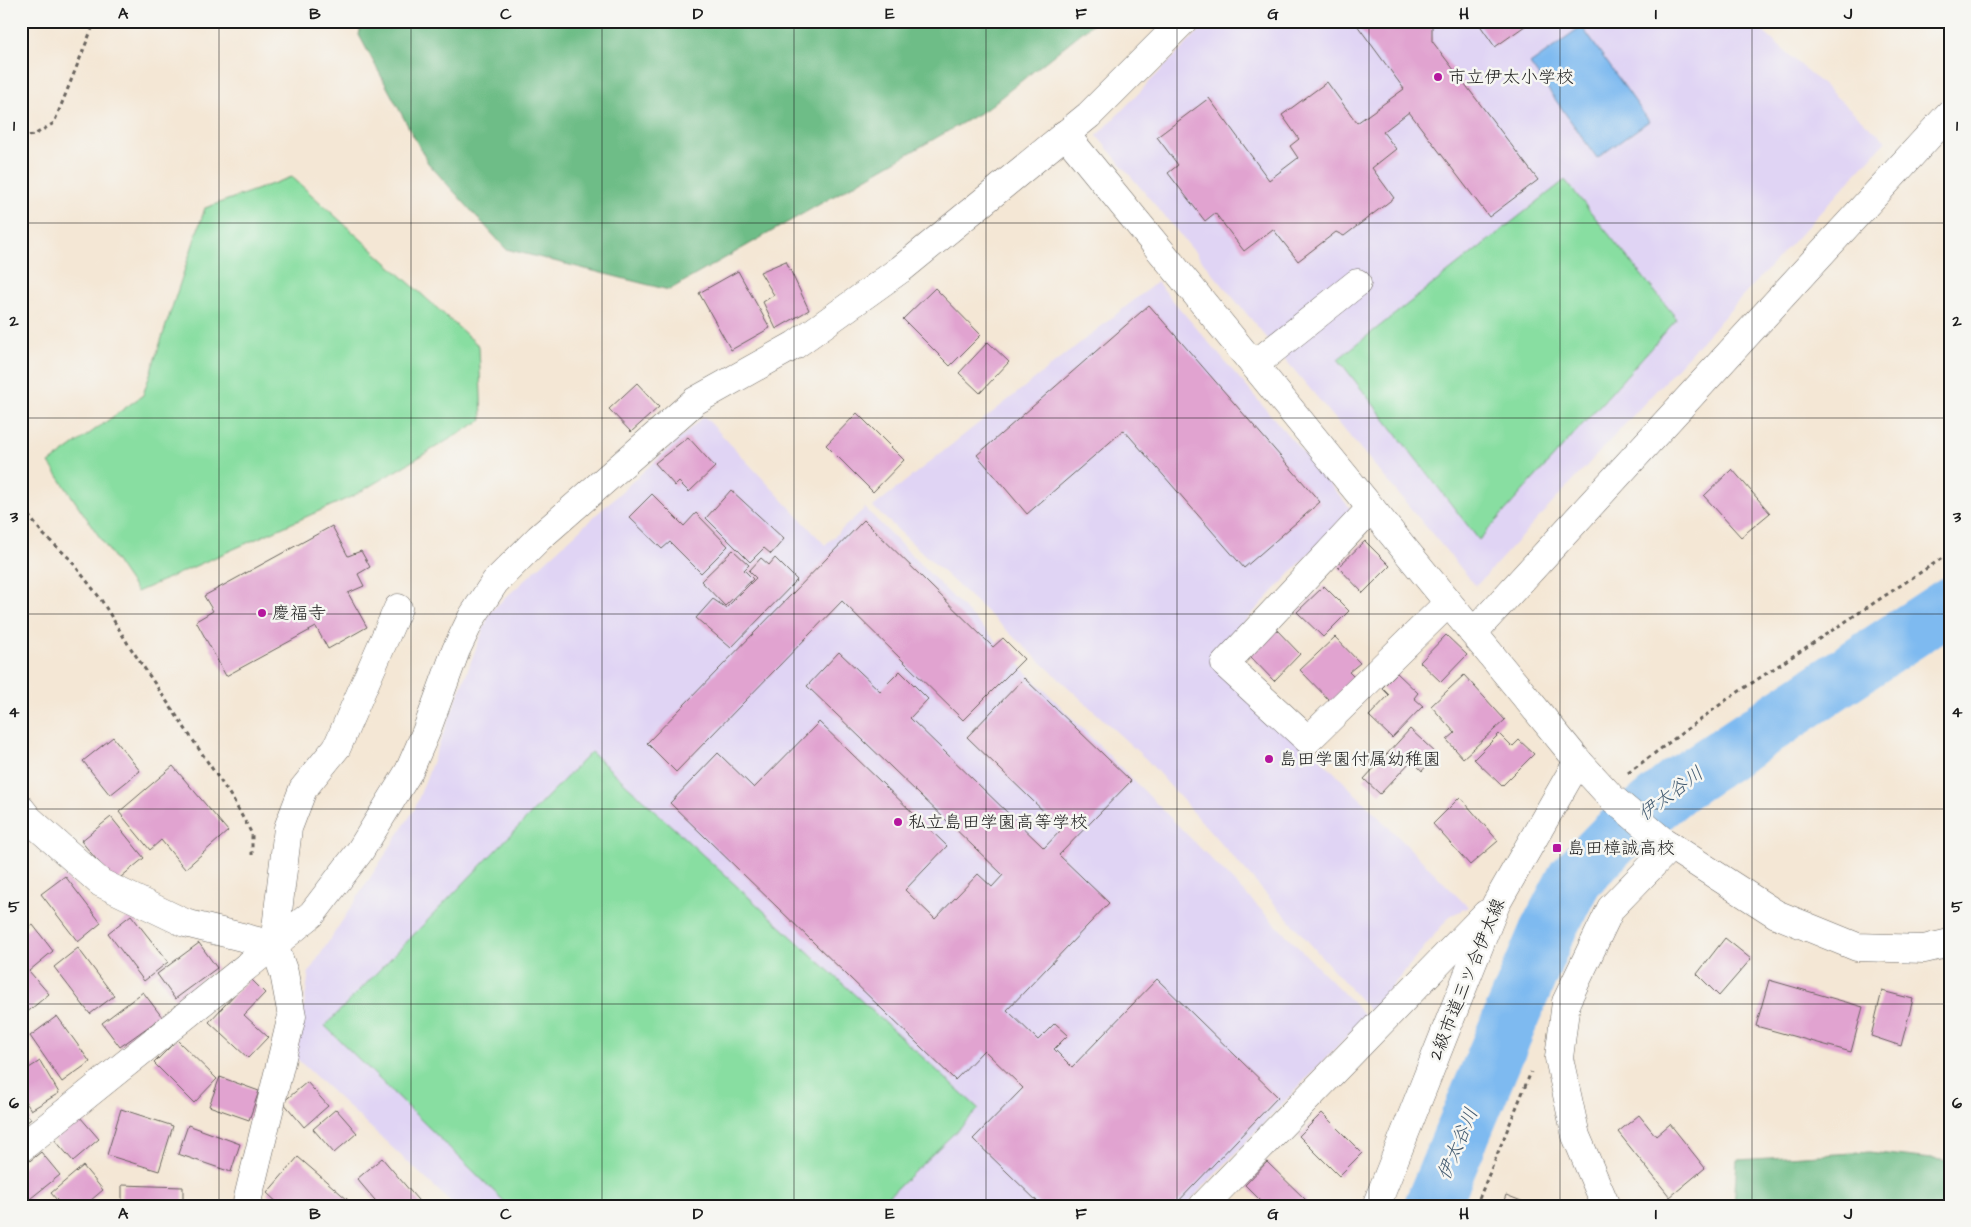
<svg xmlns="http://www.w3.org/2000/svg" width="1971" height="1227" font-family="'Architects Daughter','Klee One',sans-serif">
<style>
.built{fill:#e0d4f4}
.green{fill:#88dea1;stroke:#527d5e}
.forest{fill:#6ebd87;stroke:#456c52}
.water{fill:#7ebaf0;stroke:#4d6b86}
.lines{fill:none;stroke-linecap:round;stroke-linejoin:round}
.river{stroke:#7ebaf0;stroke-width:56}
.building{fill:#e1a3d0}
.minor-casing{stroke:#68635d;stroke-width:29}
.path{stroke:#68635d;stroke-width:3;stroke-dasharray:4 4;stroke-linecap:butt}
.minor{stroke:#fff;stroke-width:28}
.grid{fill:none;stroke:#1c1c1c;stroke-width:1;stroke-opacity:0.55}
.poi-dot{fill:#b5179e;stroke:#f6f6f2;stroke-width:2}
.labels{text-anchor:middle;dominant-baseline:central;stroke-width:5;stroke-linejoin:round;paint-order:stroke}
.poi-label{font-size:18px;fill:#1c1c1c;stroke:#f6f6f2;text-anchor:start}
.street-label{font-size:18px;fill:#1c1c1c;stroke:#f6f6f2}
.water-label{font-size:19px;font-style:italic;fill:#435b71;stroke:#f6f6f2}
.neatline{fill:none;stroke:#1c1c1c;stroke-width:2}
.grid-label{font-size:16px;text-anchor:middle;font-weight:bold;fill:#1c1c1c}
</style>
<rect width="100%" height="100%" fill="#f6f6f2"/>
<filter id="ink" filterUnits="userSpaceOnUse"><feTurbulence type="fractalNoise" baseFrequency=".02" numOctaves="2"/><feDisplacementMap in="SourceGraphic" scale="10" xChannelSelector="R" yChannelSelector="G"/><feConvolveMatrix kernelMatrix="1 2 1 2 8 2 1 2 1" color-interpolation-filters="sRGB"/></filter>
<filter id="wash" filterUnits="userSpaceOnUse"><feTurbulence type="fractalNoise" baseFrequency=".0096" numOctaves="4" result="noise"/><feDisplacementMap in="SourceGraphic" scale="20" xChannelSelector="R" yChannelSelector="G"/><feGaussianBlur stdDeviation="1.12" result="paint"/><feColorMatrix in="noise" values="0 0 0 0 0 0 0 0 0 0 0 0 0 0 0 0 0 1.4 0 .05"/><feComposite in="paint" operator="in"/></filter>
<g filter="url(#wash)">
<rect width="100%" height="100%" fill="#f4e7d5"/>
<g class="built">
<path d="M 1209,21 L 1751,21 L 1886,141 L 1476,586 L 1097,136 Z"/>
<path d="M 1157,282 L 1351,509 L 1218,650 L 1213,659 L 1315,753 L 1468,907 L 1450,916 L 1371,1012 L 1147,760 L 873,507 Z"/>
<path d="M 704,416 L 825,545 L 865,508 L 1366,1016 L 1185,1206 L 455,1206 L 296,1058 L 309,972 L 414,810 L 490,612 Z"/>
</g>
<g class="green">
<path d="M 292,177 L 479,346 L 482,420 L 353,496 L 137,592 L 49,463 L 143,395 L 205,208 Z"/>
<path d="M 1565,180 L 1677,319 L 1479,540 L 1338,359 Z"/>
<path d="M 591,752 L 979,1109 L 879,1206 L 509,1206 L 325,1026 Z"/>
</g>
<g class="forest">
<path d="M 362,21 L 1096,21 L 985,110 L 669,290 L 506,249 L 428,163 L 359,35 Z"/>
<path d="M 1869,1152 L 1950,1161 L 1950,1206 L 1734,1206 L 1737,1160 Z"/>
</g>
<path class="water" d="M 1582,27 L 1649,121 L 1597,158 L 1530,64 Z"/>
<g class="lines">
<path class="river" d="M 1432,1206 L 1546,934 L 1575,878 L 1614,838 L 1679,785 L 1950,605"/>
</g>
<g id="blocks">
<g class="building">
<path d="M 1354,21 L 1432,21 L 1432,41 L 1538,180 L 1489,217 L 1409,112 L 1383,132 L 1396,149 L 1372,168 L 1394,198 L 1344,236 L 1336,232 L 1298,261 L 1273,229 L 1244,251 L 1215,213 L 1205,221 L 1168,173 L 1178,165 L 1157,137 L 1209,98 L 1269,180 L 1298,158 L 1290,146 L 1299,139 L 1282,115 L 1327,82 L 1357,123 L 1404,89 Z"/>
<path d="M 1477,21 L 1532,21 L 1495,47 Z"/>
<path d="M 786,261 L 809,310 L 776,329 L 763,302 L 774,295 L 760,272 Z"/>
<path d="M 738,271 L 770,328 L 731,350 L 699,293 Z"/>
<path d="M 935,288 L 981,335 L 950,366 L 903,319 Z"/>
<path d="M 1149,305 L 1320,502 L 1244,568 L 1124,430 L 1027,514 L 977,455 Z"/>
<path d="M 988,342 L 1009,362 L 980,393 L 959,373 Z"/>
<path d="M 637,383 L 659,407 L 631,432 L 609,409 Z"/>
<path d="M 857,413 L 904,460 L 873,492 L 826,445 Z"/>
<path d="M 688,437 L 715,467 L 689,492 L 679,482 L 675,486 L 655,463 Z"/>
<path d="M 1732,469 L 1770,513 L 1741,537 L 1704,496 Z"/>
<path d="M 731,490 L 784,539 L 771,554 L 764,548 L 750,562 L 706,518 Z"/>
<path d="M 652,494 L 684,526 L 696,513 L 728,546 L 701,573 L 670,542 L 662,549 L 629,517 Z"/>
<path d="M 864,520 L 993,647 L 1003,638 L 1024,659 L 963,720 L 842,601 L 676,772 L 647,743 Z"/>
<path d="M 332,526 L 348,556 L 361,551 L 370,567 L 358,574 L 364,586 L 348,593 L 367,627 L 328,649 L 316,627 L 226,676 L 196,621 L 213,611 L 204,596 Z"/>
<path d="M 1365,541 L 1390,566 L 1363,593 L 1338,567 Z"/>
<path d="M 733,550 L 749,565 L 744,570 L 753,579 L 725,606 L 701,581 Z"/>
<path d="M 761,558 L 769,565 L 775,558 L 797,580 L 731,648 L 696,618 L 713,599 L 726,608 L 756,578 L 749,571 Z"/>
<path d="M 1324,586 L 1349,611 L 1323,637 L 1297,612 Z"/>
<path d="M 1275,628 L 1300,654 L 1274,681 L 1249,655 Z"/>
<path d="M 1446,635 L 1467,655 L 1441,682 L 1420,662 Z"/>
<path d="M 1335,637 L 1360,663 L 1349,672 L 1356,679 L 1332,703 L 1300,670 Z"/>
<path d="M 839,652 L 880,691 L 900,671 L 928,699 L 910,718 L 1044,848 L 1062,829 L 967,737 L 1024,678 L 1131,781 L 1059,855 L 1109,903 L 1007,1010 L 1038,1040 L 1055,1023 L 1068,1035 L 1054,1049 L 1072,1067 L 1157,979 L 1278,1097 L 1174,1206 L 1042,1206 L 973,1139 L 1023,1088 L 984,1050 L 955,1080 L 670,803 L 718,753 L 754,788 L 819,722 L 947,846 L 905,890 L 935,919 L 978,874 L 992,887 L 1003,875 L 807,686 Z"/>
<path d="M 1397,673 L 1418,693 L 1414,698 L 1423,706 L 1392,738 L 1369,716 L 1389,695 L 1382,688 Z"/>
<path d="M 1464,675 L 1505,720 L 1463,758 L 1447,740 L 1455,733 L 1431,706 Z"/>
<path d="M 1410,729 L 1437,754 L 1422,771 L 1412,760 L 1380,794 L 1364,779 Z"/>
<path d="M 1499,734 L 1512,747 L 1519,740 L 1534,754 L 1502,786 L 1474,759 Z"/>
<path d="M 113,737 L 140,771 L 110,795 L 83,761 Z"/>
<path d="M 173,766 L 228,831 L 185,869 L 161,840 L 150,850 L 119,812 Z"/>
<path d="M 1460,797 L 1498,841 L 1470,865 L 1433,824 Z"/>
<path d="M 111,817 L 144,858 L 115,882 L 81,841 Z"/>
<path d="M 65,876 L 101,923 L 78,942 L 41,894 Z"/>
<path d="M 131,915 L 168,962 L 144,981 L 108,933 Z"/>
<path d="M 33,925 L 53,951 L 29,971 L 49,994 L 25,1014 L 21,1009 L 21,934 Z"/>
<path d="M 1725,938 L 1751,959 L 1719,996 L 1697,974 Z"/>
<path d="M 199,943 L 217,968 L 175,999 L 157,974 Z"/>
<path d="M 78,948 L 114,996 L 90,1014 L 54,967 Z"/>
<path d="M 250,978 L 265,993 L 244,1015 L 268,1037 L 248,1058 L 209,1022 Z"/>
<path d="M 1769,980 L 1863,1007 L 1851,1052 L 1756,1026 Z"/>
<path d="M 1882,991 L 1913,999 L 1901,1046 L 1871,1036 Z"/>
<path d="M 143,992 L 162,1017 L 120,1047 L 102,1023 Z"/>
<path d="M 57,1016 L 90,1062 L 62,1082 L 30,1036 Z"/>
<path d="M 177,1040 L 217,1079 L 194,1103 L 154,1063 Z"/>
<path d="M 40,1061 L 59,1093 L 31,1110 L 21,1095 L 21,1073 Z"/>
<path d="M 220,1077 L 259,1091 L 249,1120 L 209,1106 Z"/>
<path d="M 307,1082 L 328,1106 L 304,1127 L 283,1102 Z"/>
<path d="M 21,1106 L 31,1119 L 21,1127 Z"/>
<path d="M 121,1109 L 173,1126 L 159,1171 L 107,1155 Z"/>
<path d="M 336,1109 L 357,1133 L 334,1153 L 313,1129 Z"/>
<path d="M 1322,1113 L 1362,1153 L 1339,1176 L 1299,1136 Z"/>
<path d="M 1639,1115 L 1656,1136 L 1670,1124 L 1705,1168 L 1670,1197 L 1618,1132 Z"/>
<path d="M 80,1117 L 99,1139 L 73,1161 L 54,1139 Z"/>
<path d="M 188,1125 L 240,1144 L 231,1172 L 178,1154 Z"/>
<path d="M 41,1152 L 60,1175 L 21,1206 L 21,1168 Z"/>
<path d="M 298,1157 L 355,1206 L 281,1206 L 267,1193 Z"/>
<path d="M 382,1158 L 423,1206 L 380,1206 L 357,1179 Z"/>
<path d="M 1267,1162 L 1307,1201 L 1302,1206 L 1266,1206 L 1245,1185 Z"/>
<path d="M 83,1166 L 103,1190 L 84,1206 L 62,1206 L 51,1193 Z"/>
<path d="M 122,1185 L 183,1187 L 183,1206 L 122,1206 Z"/>
<path d="M 1506,1195 L 1534,1206 L 1502,1206 Z"/>
</g>
</g>
</g>
<g filter="url(#ink)">
<use href="#blocks" fill-opacity="0" stroke="#68635d" stroke-width="1"/>
<g class="lines">
<defs>
<g id="minor">
<path d="M 1065,134 L 1578,761 L 1612,798 L 1663,841 L 1776,914 L 1857,947 L 1924,949 L 1950,943"/>
<path d="M 1254,365 L 1357,283"/>
<path d="M 1371,508 L 1225,664 L 1308,740 L 1448,603"/>
<path d="M 1473,633 L 1950,113"/>
<path d="M 21,809 L 29,819 L 101,883 L 185,923 L 274,945"/>
<path d="M 21,1148 L 312,914 L 360,851 L 409,771 L 426,732 L 456,650 L 472,617 L 495,582 L 539,538 L 695,401 L 795,345 L 901,269 L 1089,115 L 1183,21"/>
<path d="M 246,1206 L 292,1016 L 284,973 L 274,945 L 288,828 L 303,789 L 337,747 L 398,608"/>
<path d="M 1203,1206 L 1486,914"/>
<path d="M 1376,1206 L 1496,904 L 1578,761"/>
<path d="M 1606,1206 L 1576,1136 L 1559,1058 L 1566,1002 L 1611,908 L 1671,846"/>
</g>
</defs>
<use href="#minor" class="minor-casing"/>
<g class="path">
<path d="M 21,137 L 34,135 L 54,123 L 95,21"/>
<path d="M 21,501 L 28,515 L 44,535 L 69,558 L 100,598 L 128,644 L 232,798 L 252,834 L 252,855"/>
<path d="M 1628,773 L 1729,698 L 1950,553"/>
<path d="M 1476,1206 L 1531,1072"/>
</g>
<use href="#minor" class="minor"/>
</g>
</g>
<path class="grid" d="M 219,21 L 219,1206M 411,21 L 411,1206M 602,21 L 602,1206M 794,21 L 794,1206M 986,21 L 986,1206M 1177,21 L 1177,1206M 1369,21 L 1369,1206M 1560,21 L 1560,1206M 1752,21 L 1752,1206M 21,223 L 1950,223M 21,418 L 1950,418M 21,614 L 1950,614M 21,809 L 1950,809M 21,1004 L 1950,1004"/>
<g class="poi-dot">
<circle cx="1438" cy="77" r="5"/>
<circle cx="262" cy="613" r="5"/>
<circle cx="1269" cy="759" r="5"/>
<circle cx="898" cy="822" r="5"/>
<rect x="1552" y="843" width="10" height="10" rx="2.5"/>
</g>
<g class="labels">
<g class="poi-label">
<text x="1448" y="77">市立伊太小学校</text>
<text x="272" y="613">慶福寺</text>
<text x="1279" y="759">島田学園付属幼稚園</text>
<text x="908" y="822">私立島田学園高等学校</text>
<text x="1567" y="848">島田樟誠高校</text>
</g>
<g class="street-label">
<text transform="translate(1467 979) rotate(-68)">2級市道三ツ合伊太線</text>
</g>
<g class="water-label">
<text transform="translate(1671 794) rotate(-37)">伊太谷川</text>
<text transform="translate(1458 1144) rotate(-67)">伊太谷川</text>
</g>
</g>
<rect width="1971" height="1227" fill="none" stroke="#f6f6f2" stroke-width="55"/>
<rect x="28" y="28" width="1916" height="1172" class="neatline"/>
<g class="grid-label">
<text x="123" y="19">A</text>
<text x="315" y="19">B</text>
<text x="506" y="19">C</text>
<text x="698" y="19">D</text>
<text x="890" y="19">E</text>
<text x="1081" y="19">F</text>
<text x="1273" y="19">G</text>
<text x="1464" y="19">H</text>
<text x="1656" y="19">I</text>
<text x="1848" y="19">J</text>
<text x="14" y="131">1</text>
<text x="1957" y="131">1</text>
<text x="14" y="326">2</text>
<text x="1957" y="326">2</text>
<text x="14" y="522">3</text>
<text x="1957" y="522">3</text>
<text x="14" y="717">4</text>
<text x="1957" y="717">4</text>
<text x="14" y="912">5</text>
<text x="1957" y="912">5</text>
<text x="14" y="1108">6</text>
<text x="1957" y="1108">6</text>
<text x="123" y="1219">A</text>
<text x="315" y="1219">B</text>
<text x="506" y="1219">C</text>
<text x="698" y="1219">D</text>
<text x="890" y="1219">E</text>
<text x="1081" y="1219">F</text>
<text x="1273" y="1219">G</text>
<text x="1464" y="1219">H</text>
<text x="1656" y="1219">I</text>
<text x="1848" y="1219">J</text>
</g>
</svg>
